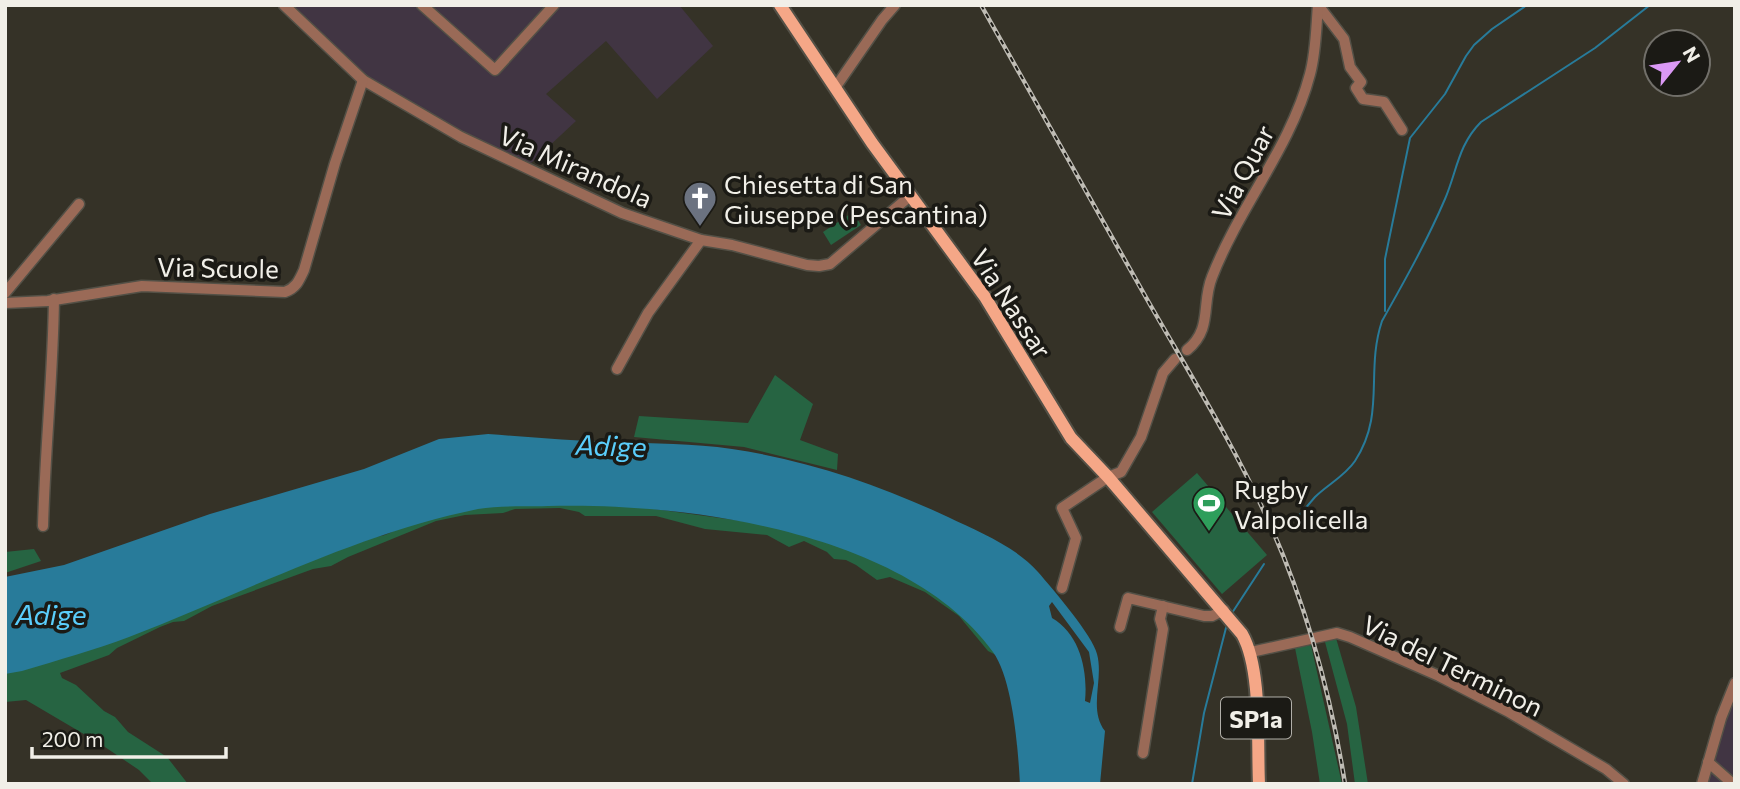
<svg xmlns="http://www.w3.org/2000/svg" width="1740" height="789" font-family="Commissioner,sans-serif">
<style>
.industrial{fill:#413543}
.green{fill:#266442}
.water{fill:#287b9a;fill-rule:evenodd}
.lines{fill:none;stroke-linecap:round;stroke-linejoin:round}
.stream{stroke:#287b9a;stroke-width:2}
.minor-casing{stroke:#535046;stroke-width:13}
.major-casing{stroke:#535046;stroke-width:16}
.minor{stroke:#9a6a57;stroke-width:10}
.major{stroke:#f5a787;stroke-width:12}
.rail-casing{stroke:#bfbcb4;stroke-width:4.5}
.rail{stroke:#1b1a15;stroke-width:2;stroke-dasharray:5;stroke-linecap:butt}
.labels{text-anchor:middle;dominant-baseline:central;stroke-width:7;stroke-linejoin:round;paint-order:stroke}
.shield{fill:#1b1a15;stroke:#b1afa9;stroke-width:2}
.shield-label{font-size:24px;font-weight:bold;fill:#f1efe8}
.street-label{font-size:26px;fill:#f1efe8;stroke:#1b1a15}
.poi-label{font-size:26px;fill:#f1efe8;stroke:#1b1a15;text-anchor:start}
.water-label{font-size:28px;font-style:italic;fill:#5acdfb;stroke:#1b1a15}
</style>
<rect width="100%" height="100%" fill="#353227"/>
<g class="industrial">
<path d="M 284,5 L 679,5 L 713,46 L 657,99 L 606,41 L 546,94 L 576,121 L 531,163 L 422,114 L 350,67 Z"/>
<path d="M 1735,690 L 1735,784 L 1706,784 L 1714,748 Z"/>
</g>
<g class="green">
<path d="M 853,212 L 861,225 L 831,245 L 823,232 Z"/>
<path d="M 775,375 L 813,404 L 800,440 L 838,454 L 837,470 L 744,447 L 634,437 L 639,416 L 748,423 Z"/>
<path d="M 1197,473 L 1267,555 L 1222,594 L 1152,512 Z"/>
<path d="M 559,496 L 823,532 L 967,608 L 996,655 L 988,651 L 959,616 L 925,592 L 890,577 L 877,580 L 856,565 L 846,560 L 834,559 L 827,552 L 804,541 L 789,547 L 767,535 L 705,529 L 656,516 L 585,516 L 579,512 L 560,508 L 515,509 L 503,513 L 465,515 L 436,521 L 348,557 L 331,566 L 313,569 L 212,606 L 184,621 L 173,622 L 160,627 L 117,648 L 109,655 L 60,673 L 62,678 L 76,685 L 104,711 L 115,717 L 128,732 L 167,757 L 188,784 L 153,784 L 139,770 L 99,743 L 26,700 L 5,702 L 5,667 L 375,537 C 387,536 400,529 408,519 Z"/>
<path d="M 34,549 L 41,561 L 5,573 L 5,552 Z"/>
<path d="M 1336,638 L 1356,707 L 1368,784 L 1355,784 L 1347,724 L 1325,642 Z"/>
<path d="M 1311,645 L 1342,784 L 1320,784 L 1312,732 L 1295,648 Z"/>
</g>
<path class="water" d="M 488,434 C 530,437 573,441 615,442 C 654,444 693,443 732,449 C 807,460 880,485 948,517 C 979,532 1015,546 1038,572 C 1052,588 1093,636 1097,654 C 1104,679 1088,709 1105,731 L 1100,784 L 1020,784 C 1018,749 1013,680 993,652 C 907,532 686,502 548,506 C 526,507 500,505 478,509 C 356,534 244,593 129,637 C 95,650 58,660 22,671 L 5,674 L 5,577 L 64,565 L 210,514 L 364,469 L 439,439 ZM 1052,602 L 1089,652 L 1094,683 L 1090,703 L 1085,701 C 1088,671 1080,634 1052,618 L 1049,606 Z"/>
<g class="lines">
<g class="stream">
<path d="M 1385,311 L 1385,259 L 1410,138 L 1445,94 L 1466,56 L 1474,45 L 1492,29 L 1527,5"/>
<path d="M 1297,518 C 1303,511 1309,504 1315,497 C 1327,485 1345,476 1355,461 C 1386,413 1365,372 1382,321 C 1404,282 1427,241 1445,199 C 1457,171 1458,145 1481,122 L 1595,48 L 1650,5"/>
<path d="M 1232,613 L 1264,564"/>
<path d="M 1192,784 L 1204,713 L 1227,624"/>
</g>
<defs>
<g id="minor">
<path d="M 284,5 L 363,80 L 461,137 L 622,213 L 701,240 L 732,245 L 807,265 L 819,266 L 830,264 L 910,196"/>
<path d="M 422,5 L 495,70 L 554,5"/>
<path d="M 1318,5 L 1344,39 L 1350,67 L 1361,82 L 1356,88 L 1363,99 L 1384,102 L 1402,130"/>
<path d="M 835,88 L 882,20 L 895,5"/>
<path d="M 5,293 L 79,204"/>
<path d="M 5,303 L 48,301 L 142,286 L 285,292 C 296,288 299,281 304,270 L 335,163 L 363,80"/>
<path d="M 1187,350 C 1213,329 1201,304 1212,277 C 1239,207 1291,147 1310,74 C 1316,52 1316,29 1318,5"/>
<path d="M 617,369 L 648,313 L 701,240"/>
<path d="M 43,526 C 45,450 53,375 54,299"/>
<path d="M 1062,588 L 1076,538 L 1062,508 L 1108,477 L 1121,472 L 1141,437 L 1163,373 L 1175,359"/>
<path d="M 1120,627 L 1128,598 L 1204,616 L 1212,616 L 1224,610"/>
<path d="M 1251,652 L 1337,633 L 1350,637 L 1439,676 L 1507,711 L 1606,769 L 1624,784"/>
<path d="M 1143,753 L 1163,629 L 1160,619 L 1163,606"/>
<path d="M 1708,762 L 1733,784"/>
<path d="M 1702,784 L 1721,718 L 1735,683"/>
</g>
<path id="major" d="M 780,5 L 872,143 L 985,297 L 1071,438 L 1108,477 L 1242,634 C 1262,669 1257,742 1259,784"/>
</defs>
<use href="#minor" class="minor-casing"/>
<use href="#major" class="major-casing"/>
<use href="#minor" class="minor"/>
<use href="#major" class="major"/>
<defs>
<path id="rail" d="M 981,5 C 1037,104 1092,202 1148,301 C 1191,376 1237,450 1272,529 C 1308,611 1331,696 1345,784"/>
</defs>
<use href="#rail" class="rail-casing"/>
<use href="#rail" class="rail"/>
</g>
<defs>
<symbol id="church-pin" viewBox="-11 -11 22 30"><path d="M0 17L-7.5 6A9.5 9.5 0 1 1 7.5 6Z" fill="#6b7280" stroke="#1b1a15"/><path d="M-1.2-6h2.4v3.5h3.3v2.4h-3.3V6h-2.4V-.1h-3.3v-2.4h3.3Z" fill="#fff"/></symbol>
<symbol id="stadium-pin" viewBox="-11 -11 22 30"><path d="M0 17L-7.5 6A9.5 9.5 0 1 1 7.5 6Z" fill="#2e9e5b" stroke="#1b1a15"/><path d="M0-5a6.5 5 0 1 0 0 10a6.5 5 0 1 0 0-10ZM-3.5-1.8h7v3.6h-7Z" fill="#fff"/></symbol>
</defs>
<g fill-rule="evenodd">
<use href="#church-pin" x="681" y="179" width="38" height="52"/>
<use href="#stadium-pin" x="1190" y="484" width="38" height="52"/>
</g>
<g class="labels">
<rect class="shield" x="1221" y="697.5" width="70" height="41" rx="5"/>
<g class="shield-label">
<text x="1256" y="718">SP1a</text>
</g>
<g class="street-label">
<text transform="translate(576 166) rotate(24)">Via Mirandola</text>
<text transform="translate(1242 172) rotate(-62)">Via Quar</text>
<text transform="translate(218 267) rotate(1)">Via Scuole</text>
<text transform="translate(1012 303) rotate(57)">Via Nassar</text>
<text transform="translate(1453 665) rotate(26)">Via del Terminon</text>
</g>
<g class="poi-label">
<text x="724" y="183">Chiesetta di San<tspan x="724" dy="30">Giuseppe (Pescantina)</tspan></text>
<text x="1234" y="488">Rugby<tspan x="1234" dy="30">Valpolicella</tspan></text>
</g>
<g class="water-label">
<text transform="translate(611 445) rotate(2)">Adige</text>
<text x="51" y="614">Adige</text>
</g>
</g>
<rect width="1740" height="789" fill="none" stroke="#f1efe8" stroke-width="14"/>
<g transform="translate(1677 63) rotate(60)"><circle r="33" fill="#1b1a15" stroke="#716f69" stroke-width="2"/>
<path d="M0-5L12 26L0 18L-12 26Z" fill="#db99f5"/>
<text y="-10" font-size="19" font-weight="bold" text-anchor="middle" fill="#f1efe8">N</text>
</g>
<path d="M32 747v10h194v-10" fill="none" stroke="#f1efe8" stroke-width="3.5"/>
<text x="42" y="747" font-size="21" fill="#f1efe8" stroke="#1b1a15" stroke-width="5" paint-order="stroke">200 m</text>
</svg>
